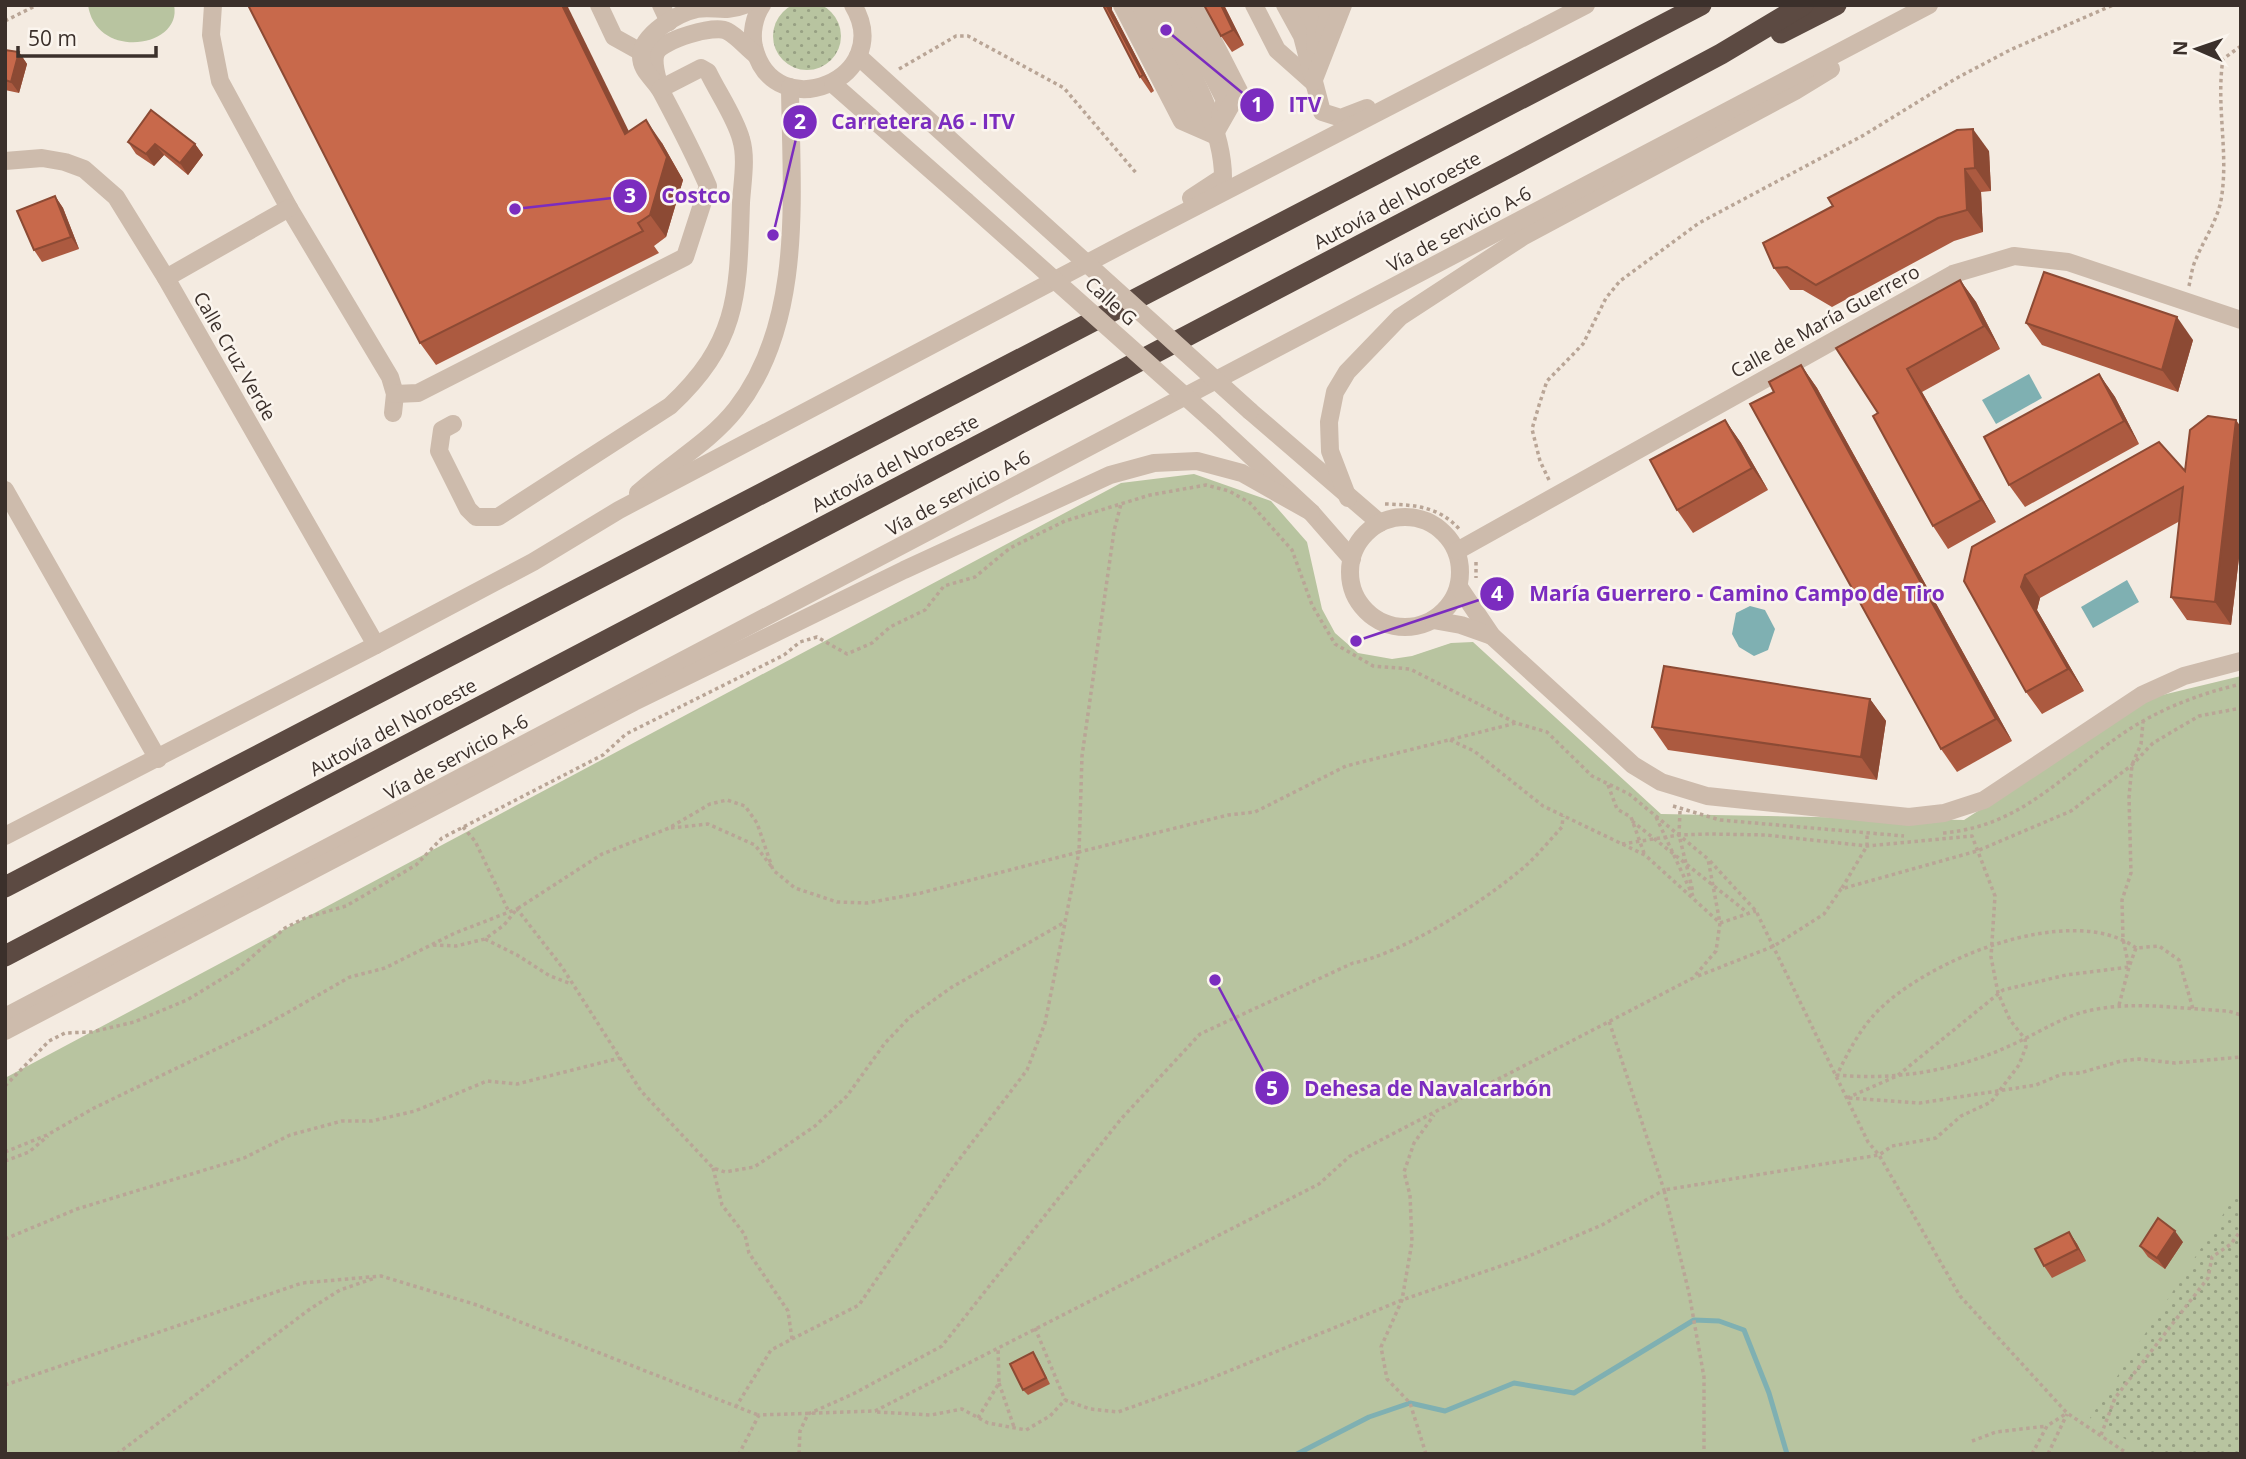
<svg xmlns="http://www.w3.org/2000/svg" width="2246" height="1459" font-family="'Open Sans',sans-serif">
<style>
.park{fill:#b8c4a0}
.garden{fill:url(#garden-dots)}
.water{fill:#7fb0b2}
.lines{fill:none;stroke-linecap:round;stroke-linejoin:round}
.stream{stroke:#7fb0b2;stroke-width:5}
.path{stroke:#b9a596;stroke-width:3.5;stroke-dasharray:3.5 3.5;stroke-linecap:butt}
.minor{stroke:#cdbbac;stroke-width:18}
.highway{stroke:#5c4a42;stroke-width:21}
.minor-bridge{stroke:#cdbbac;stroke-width:18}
.wall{fill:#ac5a40}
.shaded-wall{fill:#8c4a34}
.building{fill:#c8694b;stroke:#8c4a34;stroke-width:2}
.labels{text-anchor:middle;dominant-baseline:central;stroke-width:5;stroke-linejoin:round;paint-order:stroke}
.street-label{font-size:19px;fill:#3b302b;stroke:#fbf5ee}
.leader{fill:none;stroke:#7b2cbf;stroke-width:2.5}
.callout-dot{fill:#7b2cbf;stroke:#fbf5ee;stroke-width:2.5}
.mark-label{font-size:21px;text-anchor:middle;font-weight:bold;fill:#fff}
.callout-label{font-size:21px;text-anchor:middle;font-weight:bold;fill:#7b2cbf;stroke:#fbf5ee;stroke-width:5;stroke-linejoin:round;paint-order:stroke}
</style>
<defs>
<pattern id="garden-dots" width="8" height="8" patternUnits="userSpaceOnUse" patternTransform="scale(1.75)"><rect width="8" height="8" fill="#b8c4a0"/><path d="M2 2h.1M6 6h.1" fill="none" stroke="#97a083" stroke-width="1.8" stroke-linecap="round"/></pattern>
</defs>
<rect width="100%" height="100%" fill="#f4ebe1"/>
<g class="park">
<path d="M 88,5 L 174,5 C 183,48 96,61 88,5 Z"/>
<path d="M 1194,474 L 1271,501 L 1307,542 L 1322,609 L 1335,633 L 1358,653 L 1392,659 L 1412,656 L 1451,643 L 1473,642 L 1661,814 L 1964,820 L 2154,697 L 2241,676 L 2241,1454 L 5,1454 L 5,1078 L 1121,483 Z"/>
</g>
<g class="garden">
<circle cx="807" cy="36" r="34"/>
<path d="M 2241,1187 L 2241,1453 L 2150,1454 L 2090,1418 Z"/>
</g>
<g class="water">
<path d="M 2029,374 L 2042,398 L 1996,424 L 1982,400 Z"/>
<path d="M 2127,580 L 2139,602 L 2093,628 L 2081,607 Z"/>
<path d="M 1750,606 L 1765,610 L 1775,629 L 1768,650 L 1754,656 L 1739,647 L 1732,634 L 1736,613 Z"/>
</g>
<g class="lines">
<path class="stream" d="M 1297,1454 L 1369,1417 L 1410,1403 L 1445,1411 L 1514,1383 L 1574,1393 L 1694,1320 L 1719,1321 L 1744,1330 L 1769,1393 L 1787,1454"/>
<g class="path">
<path d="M 5,21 L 37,5"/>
<path d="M 899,69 L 956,36 L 968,36 L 1064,88 L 1137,174"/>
<path d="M 2189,286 C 2191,277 2192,267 2196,259 C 2205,237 2219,219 2222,194 C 2228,149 2216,104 2223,59 L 2241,46"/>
<path d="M 1549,480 L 1540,461 L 1532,429 L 1540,402 L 1547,381 L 1583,344 L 1606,298 L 1620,281 L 1699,223 L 1864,135 L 1955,79 L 2010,50 L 2113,5"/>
<path d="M 1385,504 C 1415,505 1439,506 1460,530"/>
<path d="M 1476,562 L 1476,578"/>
<path d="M 1450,740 L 1474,751 L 1543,806 L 1645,855 L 1720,923 L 1756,911"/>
<path d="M 1608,785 L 1617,809 L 1631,817 L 1644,853"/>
<path d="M 1673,806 L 1720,820 L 1904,836"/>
<path d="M 1680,811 L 1679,835 L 1693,892"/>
<path d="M 1656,817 L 1693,896"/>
<path d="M 1632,821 L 1748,913"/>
<path d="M 463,827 L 475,841 L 508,910"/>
<path d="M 671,828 L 708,824 L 755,845 L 771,866"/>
<path d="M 1943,833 C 2027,826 2069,766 2136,725 C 2170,705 2203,693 2241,684"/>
<path d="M 1622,844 L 1679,835 L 1709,834 L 1766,835 L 1867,846 L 1972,836 L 1995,896 L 1991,957 L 1998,993 L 2010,1020 L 2025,1039 L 2026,1047 L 2019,1065 L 1991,1102 L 1961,1116 L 1936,1138 L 1892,1146 L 1879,1155 L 1664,1190 L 1689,1293 L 1704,1377 L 1704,1454"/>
<path d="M 1710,861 L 1756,911 L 1868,1142 L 1879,1155 L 1960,1296 L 2067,1413 L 2128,1454"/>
<path d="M 1842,888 L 1867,846 L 1867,834"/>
<path d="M 485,939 L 517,955 L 550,976 L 569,983"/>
<path d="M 433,945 L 456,946 L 485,939 L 504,925 L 517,909 L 602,854 L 669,828 L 710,804 L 727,800 L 745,806 L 757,823 L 773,870 L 795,888 L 837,902 L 867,903 L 921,893 L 1079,852 L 1082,756 L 1114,531 L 1121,504"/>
<path d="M 2136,948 C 2071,900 1922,961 1873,1016 C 1858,1033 1847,1054 1837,1075 C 1901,1081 1964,1069 2022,1040 C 2041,1031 2060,1019 2080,1013 C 2129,999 2179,1009 2228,1011 L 2241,1015"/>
<path d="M 1698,976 L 1774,946 L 1824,914 L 1841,889 L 1977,851 L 2071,811 L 2132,765 L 2153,743 L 2199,716 L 2241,708"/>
<path d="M 2119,1005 L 2129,967 L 2123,939 L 2122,900 L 2131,873 L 2129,797 L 2132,765 L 2141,744 L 2143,722"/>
<path d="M 5,1086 L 49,1041 L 65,1033 L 92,1032 L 134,1022 L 187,1000 L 238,969 L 285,928 L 305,918 L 346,906 L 416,865 L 442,838 L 603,755 L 626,734 L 784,655 L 800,642 L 817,637 L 847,654 L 872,643 L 890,627 L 925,610 L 944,586 L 975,577 L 1010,548 L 1065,521 L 1150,495 L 1206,485 L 1229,491 L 1250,503 L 1292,550 L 1312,605 L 1335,644 L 1373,666 L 1410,669 L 1516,723"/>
<path d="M 1847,1098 L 1897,1076 L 2003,990 L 2066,975 L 2129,967 L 2136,948 L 2159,946 L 2179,960 L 2193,1009"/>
<path d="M 1849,1098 L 1920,1103 L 2036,1085 L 2062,1074 L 2080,1073 L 2121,1061 L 2139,1059 L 2175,1063 L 2241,1057"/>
<path d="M 5,1152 L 47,1135 L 94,1108 L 262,1027 L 350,977 L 385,968 L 455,933 L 517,909 L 562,967 L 641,1091 L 713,1168 L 725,1172 L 754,1167 L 774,1154 L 815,1126 L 847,1096 L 885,1043 L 910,1017 L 952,987 L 1065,922 L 1079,852 L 1228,815 L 1255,812 L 1346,766 L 1516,723 L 1547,732 L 1592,776 L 1629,794 L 1708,859 L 1720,923 L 1716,951 L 1693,978 L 1350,1156 L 1319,1184 L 875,1411 L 759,1415 L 739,1454"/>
<path d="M 5,1161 L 29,1152 L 48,1136"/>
<path d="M 713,1168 L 722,1205 L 745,1235 L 749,1253 L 788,1311 L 792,1339 L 771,1350 L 737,1405"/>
<path d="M 5,1239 L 77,1209 L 244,1158 L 290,1135 L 342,1121 L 372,1121 L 415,1111 L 487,1081 L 517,1084 L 620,1058"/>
<path d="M 1035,1328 L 1065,1400"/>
<path d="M 792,1339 L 859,1305 L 952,1169 L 1027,1070 L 1045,1023 L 1065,923"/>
<path d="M 999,1383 L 1014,1427"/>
<path d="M 5,1385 L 302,1283 L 381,1276 L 477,1305 L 758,1415"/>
<path d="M 877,1412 L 931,1415 L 962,1409 L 988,1423 L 1026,1430 L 1050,1416 L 1065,1400 L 1090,1409 L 1118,1412 L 1202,1382 L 1402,1300 L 1524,1258 L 1602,1225 L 1664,1190 L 1609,1021"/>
<path d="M 978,1418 L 999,1383 L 998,1347"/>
<path d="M 2101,1435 L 2115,1398 L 2208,1278 L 2212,1257 L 2231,1244 L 2241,1230"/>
<path d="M 1972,1441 L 1996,1432 L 2047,1426"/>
<path d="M 117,1454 L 310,1309 L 340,1290 L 375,1278"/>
<path d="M 799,1454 L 800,1431 L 808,1414 L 853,1394 L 942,1346 L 1121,1119 L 1200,1034 L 1353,963 C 1401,954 1478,905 1517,873 C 1534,860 1548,842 1562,827 L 1563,816"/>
<path d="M 1426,1454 L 1410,1403 L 1387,1379 L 1381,1347 L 1402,1300 L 1412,1242 L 1410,1195 L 1404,1172 L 1414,1143 L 1434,1115"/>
<path d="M 2032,1454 L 2047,1426 L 2067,1413"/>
<path d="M 2048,1454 L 2067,1414"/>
</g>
<g class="minor">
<path d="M 213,5 L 211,35 L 220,81 L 289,208 L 390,377 L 395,394 L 393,413"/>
<path d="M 599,5 L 614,37 L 641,52"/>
<path d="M 661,5 L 669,22"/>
<path d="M 762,5 C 754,17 751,33 754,47 C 774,129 897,78 853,5"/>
<path d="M 1122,5 L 1182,121 L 1214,135"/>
<path d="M 1140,5 L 1197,116 L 1209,130"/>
<path d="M 1157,5 C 1182,55 1223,122 1223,177 L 1191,198"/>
<path d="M 1176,5 L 1225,100 L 1220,115"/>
<path d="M 1195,5 L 1239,91 L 1214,135"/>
<path d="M 1254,5 L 1277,50 L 1313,82"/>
<path d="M 1285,5 L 1302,36 L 1322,112 L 1341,118 L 1367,108"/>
<path d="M 1304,5 L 1316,27 L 1315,47"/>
<path d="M 1323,5 L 1328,16 L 1324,34"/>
<path d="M 858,56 L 990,176"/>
<path d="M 1313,82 L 1343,5"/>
<path d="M 833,84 L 966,201"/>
<path d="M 659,85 C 657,76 652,62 656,53 C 662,40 715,24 727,31 C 737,36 747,48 756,55"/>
<path d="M 5,161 L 42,158 L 65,162 L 84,169 L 116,197 L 166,278 L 376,645"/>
<path d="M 166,278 L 289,208"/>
<path d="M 395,394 L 418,393 L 685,257 L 708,186 C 694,154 678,123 662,93 C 655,79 641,72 641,56 C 642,34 678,13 697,9 C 714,6 725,13 745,5"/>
<path d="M 1250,411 L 1380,523"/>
<path d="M 1214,422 L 1311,512 L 1352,559"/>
<path d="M 453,424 L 442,430 L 439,451 L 468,509 L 476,517 L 498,517 L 670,406 C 740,341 738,292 741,203 C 742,184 747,158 741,139 C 735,117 718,93 708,72 L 701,68 L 660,89"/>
<path d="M 5,490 L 158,759"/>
<path d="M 638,493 C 670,464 709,443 736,409 C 805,321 791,192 790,87"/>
<path d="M 1348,498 L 1330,451 L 1329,422 L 1335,392 L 1347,372 L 1400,317 L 1524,236 L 1795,91 L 1831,69"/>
<circle cx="1405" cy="572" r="55"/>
<path d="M 1457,551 L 1953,274 L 2014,256 L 2068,262 L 2241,320"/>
<path d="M 1459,587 L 1492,636 L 1633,765 L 1661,782 L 1707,796 L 1840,810 L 1909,817 L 1944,813 L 1984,800 L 2142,695 L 2184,676 L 2241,661"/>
<path d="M 1433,620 L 1461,625 L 1492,636"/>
<path d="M 5,836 L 376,645 L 533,562 L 619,510 L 1131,240 L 1586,5"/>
<path d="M 5,1017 L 1929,5"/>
<path d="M 5,1031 L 634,702 L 904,570 L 1110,475 L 1154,463 L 1197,461 L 1242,473 L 1311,512"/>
</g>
<g class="highway">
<path d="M 1781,33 L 1836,5"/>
<path d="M 5,887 L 1701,5"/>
<path d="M 5,956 L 1513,165 L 1721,54 L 1803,5"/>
</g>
<g class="minor-bridge">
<path d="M 990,176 L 1250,411"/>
<path d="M 966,201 L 1214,422"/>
</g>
</g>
<g class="wall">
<path d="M 1204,5 L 1224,5 L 1244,45 L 1232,52 L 1221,36 Z"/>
<path d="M 1112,10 L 1154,91 L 1151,93 L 1140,77 Z"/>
<path d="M 5,50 L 19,52 L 27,64 L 19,93 L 5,90 Z"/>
<path d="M 629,131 L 662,143 L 683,180 L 666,237 L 654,246 L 659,253 L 436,365 L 420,343 Z"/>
<path d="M 128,142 L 195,144 L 203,155 L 188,175 L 164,155 L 154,166 L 136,154 Z"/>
<path d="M 1989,151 L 1991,191 L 1981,192 L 1983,232 L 1954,241 L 1832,307 L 1803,290 L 1790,290 L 1774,268 L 1833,206 Z"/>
<path d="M 55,196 L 63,208 L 79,249 L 42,262 L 34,250 Z"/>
<path d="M 1960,280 L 1976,302 L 2000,349 L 1922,392 L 1996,522 L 1948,549 L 1933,526 L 1878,413 Z"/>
<path d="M 2026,323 L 2193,340 L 2178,392 L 2042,345 Z"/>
<path d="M 1801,365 L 1817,388 L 2012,741 L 1957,772 L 1941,749 L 1774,392 Z"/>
<path d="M 2099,374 L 2115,397 L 2139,444 L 2025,507 L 2009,485 Z"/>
<path d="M 1725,420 L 1741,443 L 1768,490 L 1693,533 L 1677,510 Z"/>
<path d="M 2241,427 L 2241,541 L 2231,625 L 2187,620 L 2171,597 L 2180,521 L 2040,598 L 2037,610 L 2084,691 L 2042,714 L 2026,692 L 1964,581 L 2185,471 Z"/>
<path d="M 1870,699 L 1886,721 L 1877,780 L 1668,750 L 1652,727 Z"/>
<path d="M 2069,1232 L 2077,1244 L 2086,1261 L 2052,1278 L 2044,1266 Z"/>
<path d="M 2183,1242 L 2165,1269 L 2148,1257 L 2140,1246 Z"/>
<path d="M 1037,1358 L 1050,1384 L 1028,1395 L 1023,1390 Z"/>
</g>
<g class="shaded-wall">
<path d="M 562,5 L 567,5 L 641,156 L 625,134 Z"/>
<path d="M 1106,5 L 1112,5 L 1112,10 L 1154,91 L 1143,75 Z"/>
<path d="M 1221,5 L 1224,5 L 1244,45 L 1233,30 Z"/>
<path d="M 19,52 L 27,64 L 19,93 L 11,82 Z"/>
<path d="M 646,120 L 662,143 L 683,180 L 666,237 L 650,215 Z"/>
<path d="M 1973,129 L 1989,151 L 1991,191 L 1975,168 Z"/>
<path d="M 155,144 L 164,155 L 154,166 L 146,154 Z"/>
<path d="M 195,144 L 203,155 L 188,175 L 180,163 Z"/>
<path d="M 1965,169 L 1981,192 L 1983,232 L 1967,210 Z"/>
<path d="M 55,196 L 63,208 L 79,249 L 71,237 Z"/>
<path d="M 1960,280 L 1976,302 L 2000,349 L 1984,326 Z"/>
<path d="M 2177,317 L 2193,340 L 2178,392 L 2162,370 Z"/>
<path d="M 1801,365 L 1817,388 L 2012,741 L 1996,719 Z"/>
<path d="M 1907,369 L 1922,392 L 1996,522 L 1981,500 Z"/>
<path d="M 2099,374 L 2115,397 L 2139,444 L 2124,421 Z"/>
<path d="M 1725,420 L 1741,443 L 1768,490 L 1752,468 Z"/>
<path d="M 2236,420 L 2241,427 L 2241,541 L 2231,625 L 2215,602 Z"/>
<path d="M 2025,575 L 2040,598 L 2037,610 L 2084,691 L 2068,669 L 2021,587 Z"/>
<path d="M 1870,699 L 1886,721 L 1877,780 L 1861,757 Z"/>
<path d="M 2175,1231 L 2183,1242 L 2165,1269 L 2157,1258 Z"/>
<path d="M 2069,1232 L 2077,1244 L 2086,1261 L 2078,1249 Z"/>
</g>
<g class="building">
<path d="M 248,5 L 562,5 L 625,134 L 646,120 L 667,157 L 650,215 L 638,223 L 643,231 L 420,343 Z"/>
<path d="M 1103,5 L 1106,5 L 1143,75 L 1140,77 Z"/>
<path d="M 1204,5 L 1221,5 L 1233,30 L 1221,36 Z"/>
<path d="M 5,50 L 19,52 L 11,82 L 5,80 Z"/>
<path d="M 151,110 L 195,144 L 180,163 L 155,144 L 146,154 L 128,142 Z"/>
<path d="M 1973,129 L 1975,168 L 1965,169 L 1967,210 L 1938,218 L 1816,285 L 1787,267 L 1774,268 L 1763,243 L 1833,206 L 1828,198 L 1957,130 Z"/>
<path d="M 55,196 L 71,237 L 34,250 L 17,211 Z"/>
<path d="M 2044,272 L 2177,317 L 2162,370 L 2026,323 Z"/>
<path d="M 1960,280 L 1984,326 L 1907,369 L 1981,500 L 1933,526 L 1873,416 L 1878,413 L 1836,348 Z"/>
<path d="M 1801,365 L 1996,719 L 1941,749 L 1750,404 L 1774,392 L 1769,382 Z"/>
<path d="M 2099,374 L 2124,421 L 2009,485 L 1984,437 Z"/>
<path d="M 2208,416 L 2236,420 L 2215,602 L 2171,597 L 2183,487 L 2025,575 L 2021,587 L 2068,669 L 2026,692 L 1964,581 L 1972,547 L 2159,442 L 2185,471 L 2190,430 Z"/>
<path d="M 1725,420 L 1752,468 L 1677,510 L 1650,460 Z"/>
<path d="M 1664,666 L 1870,699 L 1861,757 L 1652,727 Z"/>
<path d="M 2158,1218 L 2175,1231 L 2157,1258 L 2140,1246 Z"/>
<path d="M 2069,1232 L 2078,1249 L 2044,1266 L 2035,1249 Z"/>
<path d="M 1033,1352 L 1046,1378 L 1023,1390 L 1010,1364 Z"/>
</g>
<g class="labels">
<g class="street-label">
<text transform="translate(1397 200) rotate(-28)">Autovía del Noroeste</text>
<text transform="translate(1459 229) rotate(-28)">Vía de servicio A-6</text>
<text transform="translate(1111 301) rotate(42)">Calle G</text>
<text transform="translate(1825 321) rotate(-29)">Calle de María Guerrero</text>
<text transform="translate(235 356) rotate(60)">Calle Cruz Verde</text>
<text transform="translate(895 463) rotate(-28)">Autovía del Noroeste</text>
<text transform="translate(958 493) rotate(-28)">Vía de servicio A-6</text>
<text transform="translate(393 727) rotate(-28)">Autovía del Noroeste</text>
<text transform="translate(456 757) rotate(-28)">Vía de servicio A-6</text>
</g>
</g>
<path class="leader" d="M1166 30L1257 105M773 235L800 122M515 209L630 196M1356 641L1497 594M1215 980L1272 1088"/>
<g class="callout-dot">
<circle cx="1166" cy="30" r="7"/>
<circle cx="773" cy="235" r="7"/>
<circle cx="515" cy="209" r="7"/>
<circle cx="1356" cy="641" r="7"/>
<circle cx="1215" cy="980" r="7"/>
<circle cx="1257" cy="105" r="18"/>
<circle cx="800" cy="122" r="18"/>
<circle cx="630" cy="196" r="18"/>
<circle cx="1497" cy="594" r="18"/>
<circle cx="1272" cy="1088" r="18"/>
</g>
<g class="mark-label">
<text x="1257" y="112">1</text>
<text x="800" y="129">2</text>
<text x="630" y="203">3</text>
<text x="1497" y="601">4</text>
<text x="1272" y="1096">5</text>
</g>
<g class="callout-label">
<text x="1305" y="112">ITV</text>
<text x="923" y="129">Carretera A6 - ITV</text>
<text x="696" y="203">Costco</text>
<text x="1737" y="601">María Guerrero - Camino Campo de Tiro</text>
<text x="1428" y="1096">Dehesa de Navalcarbón</text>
</g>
<rect width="2246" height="1459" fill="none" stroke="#3b302b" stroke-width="14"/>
<g transform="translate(2197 49) rotate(272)" stroke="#fbf5ee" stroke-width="5" paint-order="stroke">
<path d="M0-5L12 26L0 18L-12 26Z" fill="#3b302b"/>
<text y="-10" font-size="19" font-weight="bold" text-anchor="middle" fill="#3b302b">N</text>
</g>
<path d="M18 46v10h138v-10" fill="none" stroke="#3b302b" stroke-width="3.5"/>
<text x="28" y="46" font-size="21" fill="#3b302b" stroke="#fbf5ee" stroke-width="5" paint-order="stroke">50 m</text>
</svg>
